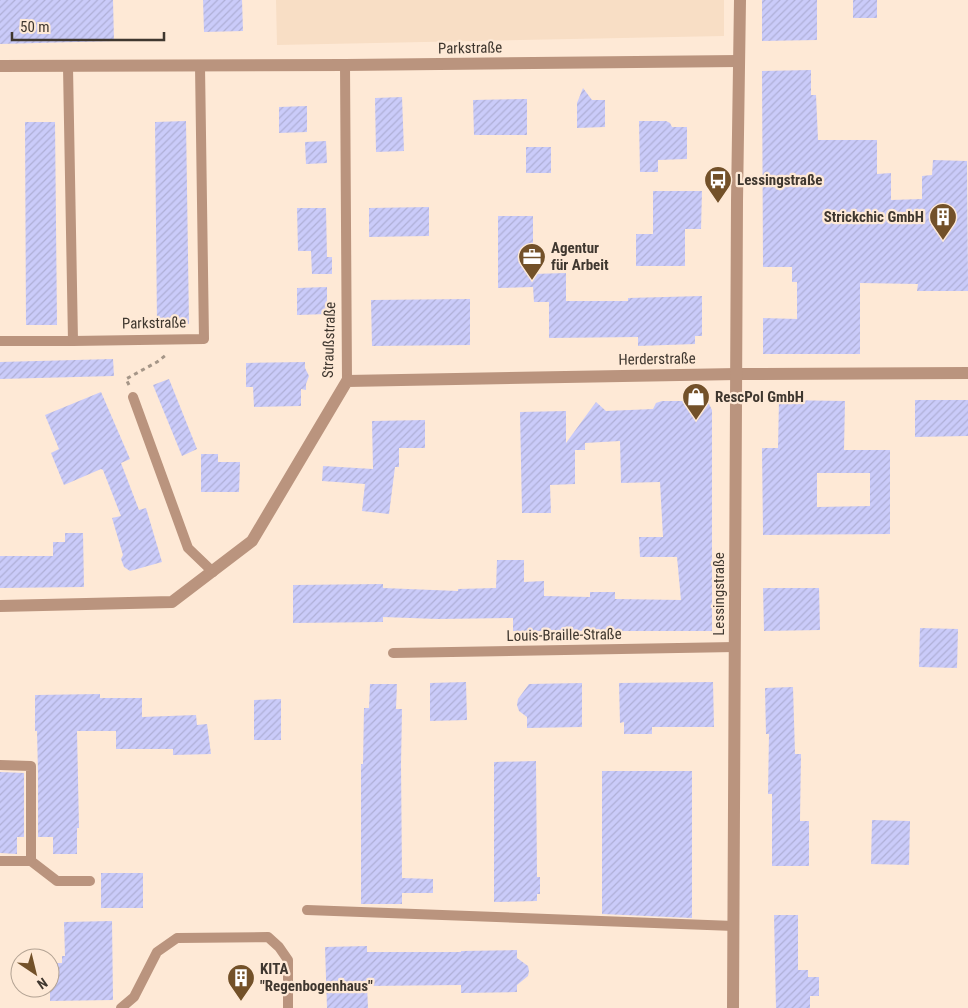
<svg xmlns="http://www.w3.org/2000/svg" width="968" height="1008" font-family="'Roboto Condensed',sans-serif">
<style>
.built{fill:#f8dec5}
.building{fill:url(#building-hatch);fill-rule:evenodd}
.lines{fill:none;stroke-linecap:round;stroke-linejoin:round}
.path{stroke:#a59688;stroke-width:3;stroke-dasharray:4 4;stroke-linecap:butt}
.lane{stroke:#ba947e;stroke-width:10}
.street{stroke:#ba947e;stroke-width:12}
.labels{text-anchor:middle;dominant-baseline:central;stroke-width:4.5;stroke-linejoin:round;paint-order:stroke}
.street-label{font-size:15px;fill:#3f372f;stroke:#fee9d6}
.poi-label{font-size:15px;font-weight:bold;fill:#3f372f;stroke:#fee9d6;text-anchor:start}
</style>
<defs>
<pattern id="building-hatch" width="6" height="6" patternUnits="userSpaceOnUse" patternTransform="scale(1.25)"><rect width="6" height="6" fill="#cacbf9"/><path d="M-1 1l2-2M0 6l6-6M5 7l2-2" fill="none" stroke="#afafd6"/></pattern>
</defs>
<rect width="100%" height="100%" fill="#fee9d6"/>
<path class="built" d="M 276,0 L 724,0 L 724,36 L 277,45 Z"/>
<g class="building">
<path d="M 0,0 L 113,0 L 114,41 L 0,44 Z"/>
<path d="M 203,0 L 242,0 L 243,31 L 204,32 Z"/>
<path d="M 762,0 L 817,0 L 817,40 L 762,41 Z"/>
<rect x="853" y="0" width="24" height="18"/>
<path d="M 811,70 L 811,95 L 816,95 L 818,140 L 877,140 L 877,174 L 891,173 L 891,200 L 922,199 L 922,176 L 932,175 L 933,160 L 967,161 L 968,291 L 917,291 L 918,284 L 860,283 L 860,354 L 763,354 L 763,318 L 797,319 L 797,282 L 792,282 L 792,267 L 763,267 L 762,71 Z"/>
<path d="M 583,88 L 592,100 L 605,100 L 605,127 L 577,128 L 577,103 Z"/>
<path d="M 402,97 L 404,151 L 376,152 L 375,98 Z"/>
<path d="M 527,99 L 527,135 L 474,135 L 473,100 Z"/>
<path d="M 307,106 L 307,132 L 279,133 L 279,107 Z"/>
<path d="M 186,121 L 189,324 L 157,324 L 155,122 Z"/>
<path d="M 639,121 L 666,121 L 670,123 L 672,127 L 687,127 L 687,159 L 658,160 L 658,172 L 640,172 Z"/>
<path d="M 25,122 L 55,122 L 57,325 L 26,325 Z"/>
<path d="M 326,141 L 327,163 L 306,164 L 305,142 Z"/>
<rect x="526" y="147" width="25" height="26"/>
<path d="M 653,191 L 702,191 L 701,229 L 685,229 L 685,266 L 636,266 L 636,234 L 653,234 Z"/>
<path d="M 429,207 L 429,236 L 369,237 L 369,208 Z"/>
<path d="M 297,208 L 326,208 L 327,257 L 332,257 L 332,274 L 312,274 L 311,251 L 298,251 Z"/>
<path d="M 498,216 L 533,216 L 533,274 L 566,273 L 566,301 L 628,301 L 628,298 L 702,296 L 702,336 L 695,336 L 695,344 L 638,346 L 638,337 L 549,338 L 549,302 L 534,302 L 533,287 L 498,288 Z"/>
<path d="M 327,287 L 327,314 L 297,315 L 297,288 Z"/>
<path d="M 470,299 L 470,345 L 372,346 L 371,300 Z"/>
<path d="M 113,359 L 114,376 L 0,379 L 0,362 Z"/>
<path d="M 305,362 L 305,368 L 309,376 L 306,384 L 306,390 L 301,389 L 301,406 L 254,407 L 253,387 L 246,387 L 246,363 Z"/>
<path d="M 169,379 L 197,449 L 182,456 L 153,385 Z"/>
<path d="M 101,392 L 130,459 L 121,463 L 139,510 L 146,508 L 162,562 L 130,571 L 124,567 L 121,559 L 123,555 L 112,518 L 121,516 L 103,470 L 101,469 L 64,485 L 51,453 L 59,449 L 45,415 Z"/>
<path d="M 779,400 L 845,401 L 844,450 L 890,450 L 890,534 L 763,535 L 762,448 L 778,448 ZM 817,473 L 870,473 L 870,506 L 817,507 Z"/>
<path d="M 915,400 L 968,400 L 968,436 L 915,437 Z"/>
<path d="M 662,401 L 704,401 L 709,404 L 712,410 L 712,631 L 513,631 L 513,618 L 438,619 L 383,617 L 383,622 L 293,623 L 293,585 L 383,584 L 383,588 L 458,591 L 458,589 L 496,588 L 497,560 L 524,560 L 524,582 L 544,581 L 544,596 L 590,597 L 590,592 L 615,592 L 615,599 L 681,600 L 677,557 L 640,557 L 639,537 L 663,537 L 660,482 L 621,483 L 620,441 L 585,443 L 585,450 L 575,450 L 575,484 L 550,485 L 551,513 L 522,513 L 520,412 L 566,411 L 566,443 L 596,402 L 606,411 L 653,409 L 656,403 Z"/>
<path d="M 425,420 L 425,448 L 399,448 L 399,467 L 395,467 L 389,514 L 362,511 L 365,484 L 322,481 L 323,466 L 373,469 L 372,421 Z"/>
<path d="M 201,454 L 218,454 L 218,462 L 240,462 L 239,492 L 201,492 Z"/>
<path d="M 65,533 L 83,533 L 84,587 L 0,588 L 0,556 L 53,556 L 53,542 L 65,542 Z"/>
<path d="M 763,588 L 819,588 L 820,630 L 764,631 Z"/>
<path d="M 920,628 L 958,629 L 957,668 L 919,667 Z"/>
<path d="M 466,682 L 467,720 L 430,721 L 430,683 Z"/>
<path d="M 713,682 L 714,727 L 652,727 L 652,734 L 624,734 L 624,722 L 620,723 L 619,683 Z"/>
<path d="M 582,683 L 582,727 L 527,728 L 527,717 L 519,711 L 517,705 L 518,699 L 529,684 Z"/>
<path d="M 370,684 L 397,684 L 396,709 L 402,709 L 401,764 L 402,878 L 433,879 L 433,893 L 402,893 L 402,904 L 361,904 L 361,764 L 363,764 L 364,708 L 369,708 Z"/>
<path d="M 793,687 L 795,754 L 801,754 L 800,821 L 809,821 L 809,866 L 772,866 L 772,794 L 768,794 L 769,734 L 766,734 L 765,688 Z"/>
<path d="M 100,694 L 100,698 L 142,698 L 142,717 L 196,715 L 197,725 L 207,724 L 211,754 L 173,755 L 173,749 L 116,749 L 116,731 L 77,731 L 79,828 L 77,828 L 77,854 L 53,854 L 53,837 L 38,837 L 38,772 L 37,731 L 35,731 L 35,695 Z"/>
<path d="M 281,699 L 281,740 L 254,740 L 254,700 Z"/>
<path d="M 536,761 L 537,877 L 540,877 L 540,894 L 537,894 L 537,901 L 494,902 L 494,762 Z"/>
<path d="M 602,771 L 692,771 L 692,918 L 602,914 Z"/>
<path d="M 0,772 L 24,773 L 24,837 L 17,837 L 17,854 L 0,853 Z"/>
<path d="M 872,820 L 910,821 L 909,865 L 871,864 Z"/>
<rect x="101" y="873" width="42" height="35"/>
<path d="M 774,915 L 798,915 L 798,970 L 808,970 L 808,977 L 819,977 L 819,996 L 810,996 L 810,1008 L 776,1008 Z"/>
<path d="M 112,921 L 113,1000 L 50,1001 L 50,963 L 62,963 L 62,956 L 65,956 L 64,922 Z"/>
<path d="M 367,946 L 367,952 L 461,952 L 461,951 L 517,950 L 517,958 L 528,966 L 529,971 L 528,976 L 517,985 L 517,992 L 461,993 L 461,985 L 367,986 L 368,1008 L 327,1008 L 325,947 Z"/>
</g>
<g class="lines">
<path class="path" d="M 129,385 L 126,379 L 157,362 L 166,355"/>
<g class="lane">
<path d="M 345,65 L 347,381"/>
<path d="M 0,341 L 73,341 L 68,67"/>
<path d="M 73,341 L 204,339 L 200,66"/>
<path d="M 133,397 L 188,548 L 213,572"/>
<path d="M 393,653 L 735,647"/>
<path d="M 0,765 L 31,766 L 31,861 L 57,881 L 90,881"/>
<path d="M 0,861 L 31,861"/>
<path d="M 307,910 L 734,926"/>
<path d="M 121,1008 L 134,997 L 157,952 L 177,938 L 268,937 L 279,947 L 288,960 L 288,1008"/>
</g>
<g class="street">
<path d="M 0,66 L 345,65 L 739,61"/>
<path d="M 0,606 L 172,602 L 252,541 L 347,381 L 737,374 L 968,373"/>
<path d="M 733,1008 L 737,201 L 740,0"/>
</g>
</g>
<defs>
<symbol id="bus-pin" viewBox="-11 -11 22 30"><path d="M0 17L-7.5 6A9.5 9.5 0 1 1 7.5 6Z" fill="#735129" stroke="#fee9d6"/><path d="M-5-6H5V4H4V6H2V4H-2V6H-4V4H-5ZM-3.5-4V0h7V-4ZM-3.5 1.2v1.5H-2V1.2ZM2 1.2v1.5H3.5V1.2Z" fill="#fff"/></symbol>
<symbol id="building-pin" viewBox="-11 -11 22 30"><path d="M0 17L-7.5 6A9.5 9.5 0 1 1 7.5 6Z" fill="#735129" stroke="#fee9d6"/><path d="M-4-6H4V6H1V3H-1V6H-4ZM-2.5-4.3h1.7v1.8h-1.7ZM.8-4.3h1.7v1.8H.8ZM-2.5-1h1.7V.8h-1.7ZM.8-1h1.7V.8H.8Z" fill="#fff"/></symbol>
<symbol id="office-pin" viewBox="-11 -11 22 30"><path d="M0 17L-7.5 6A9.5 9.5 0 1 1 7.5 6Z" fill="#735129" stroke="#fee9d6"/><path d="M-6-3h4V-5.5h4V-3h4V5H-6ZM-1-4.5V-3h2v-1.5ZM-6 0V1H6V0Z" fill="#fff"/></symbol>
<symbol id="shop-pin" viewBox="-11 -11 22 30"><path d="M0 17L-7.5 6A9.5 9.5 0 1 1 7.5 6Z" fill="#735129" stroke="#fee9d6"/><path d="M-5-2.5h2.3a2.7 3.5 0 0 1 5.4 0H5L5.5 6h-11ZM-1.5-2.5h3a1.5 2.3 0 0 0-3 0Z" fill="#fff"/></symbol>
</defs>
<g fill-rule="evenodd">
<use href="#bus-pin" x="702" y="164" width="32" height="43"/>
<use href="#building-pin" x="927" y="201" width="32" height="43"/>
<use href="#office-pin" x="516" y="241" width="32" height="43"/>
<use href="#shop-pin" x="680" y="381" width="32" height="43"/>
<use href="#building-pin" x="225" y="962" width="32" height="43"/>
</g>
<g class="labels">
<g class="street-label">
<text transform="translate(470 48) rotate(-1)">Parkstraße</text>
<text transform="translate(154 323) rotate(-1)">Parkstraße</text>
<text transform="translate(329 340) rotate(-88)">Straußstraße</text>
<text transform="translate(657 359) rotate(-1)">Herderstraße</text>
<text transform="translate(719 594) rotate(-90)">Lessingstraße</text>
<text transform="translate(564 635) rotate(-1)">Louis-Braille-Straße</text>
</g>
<g class="poi-label">
<text x="737" y="180">Lessingstraße</text>
<text x="924" y="217" text-anchor="end">Strickchic GmbH</text>
<text x="551" y="248">Agentur<tspan x="551" dy="17">für Arbeit</tspan></text>
<text x="715" y="397">RescPol GmbH</text>
<text x="260" y="969">KITA<tspan x="260" dy="17">"Regenbogenhaus"</tspan></text>
</g>
</g>
<g transform="translate(35 973) rotate(145)"><circle r="24" fill="#fee9d6" stroke="#b2a293"/>
<path d="M0-4L9 19L0 12L-9 19Z" fill="#735129"/>
<text y="-8" font-size="14" font-weight="bold" text-anchor="middle" fill="#3f372f">N</text>
</g>
<path d="M12 32v8h152v-8" fill="none" stroke="#3f372f" stroke-width="2.5"/>
<text x="20" y="32" font-size="15" fill="#3f372f" stroke="#fee9d6" stroke-width="4" paint-order="stroke">50 m</text>
</svg>
